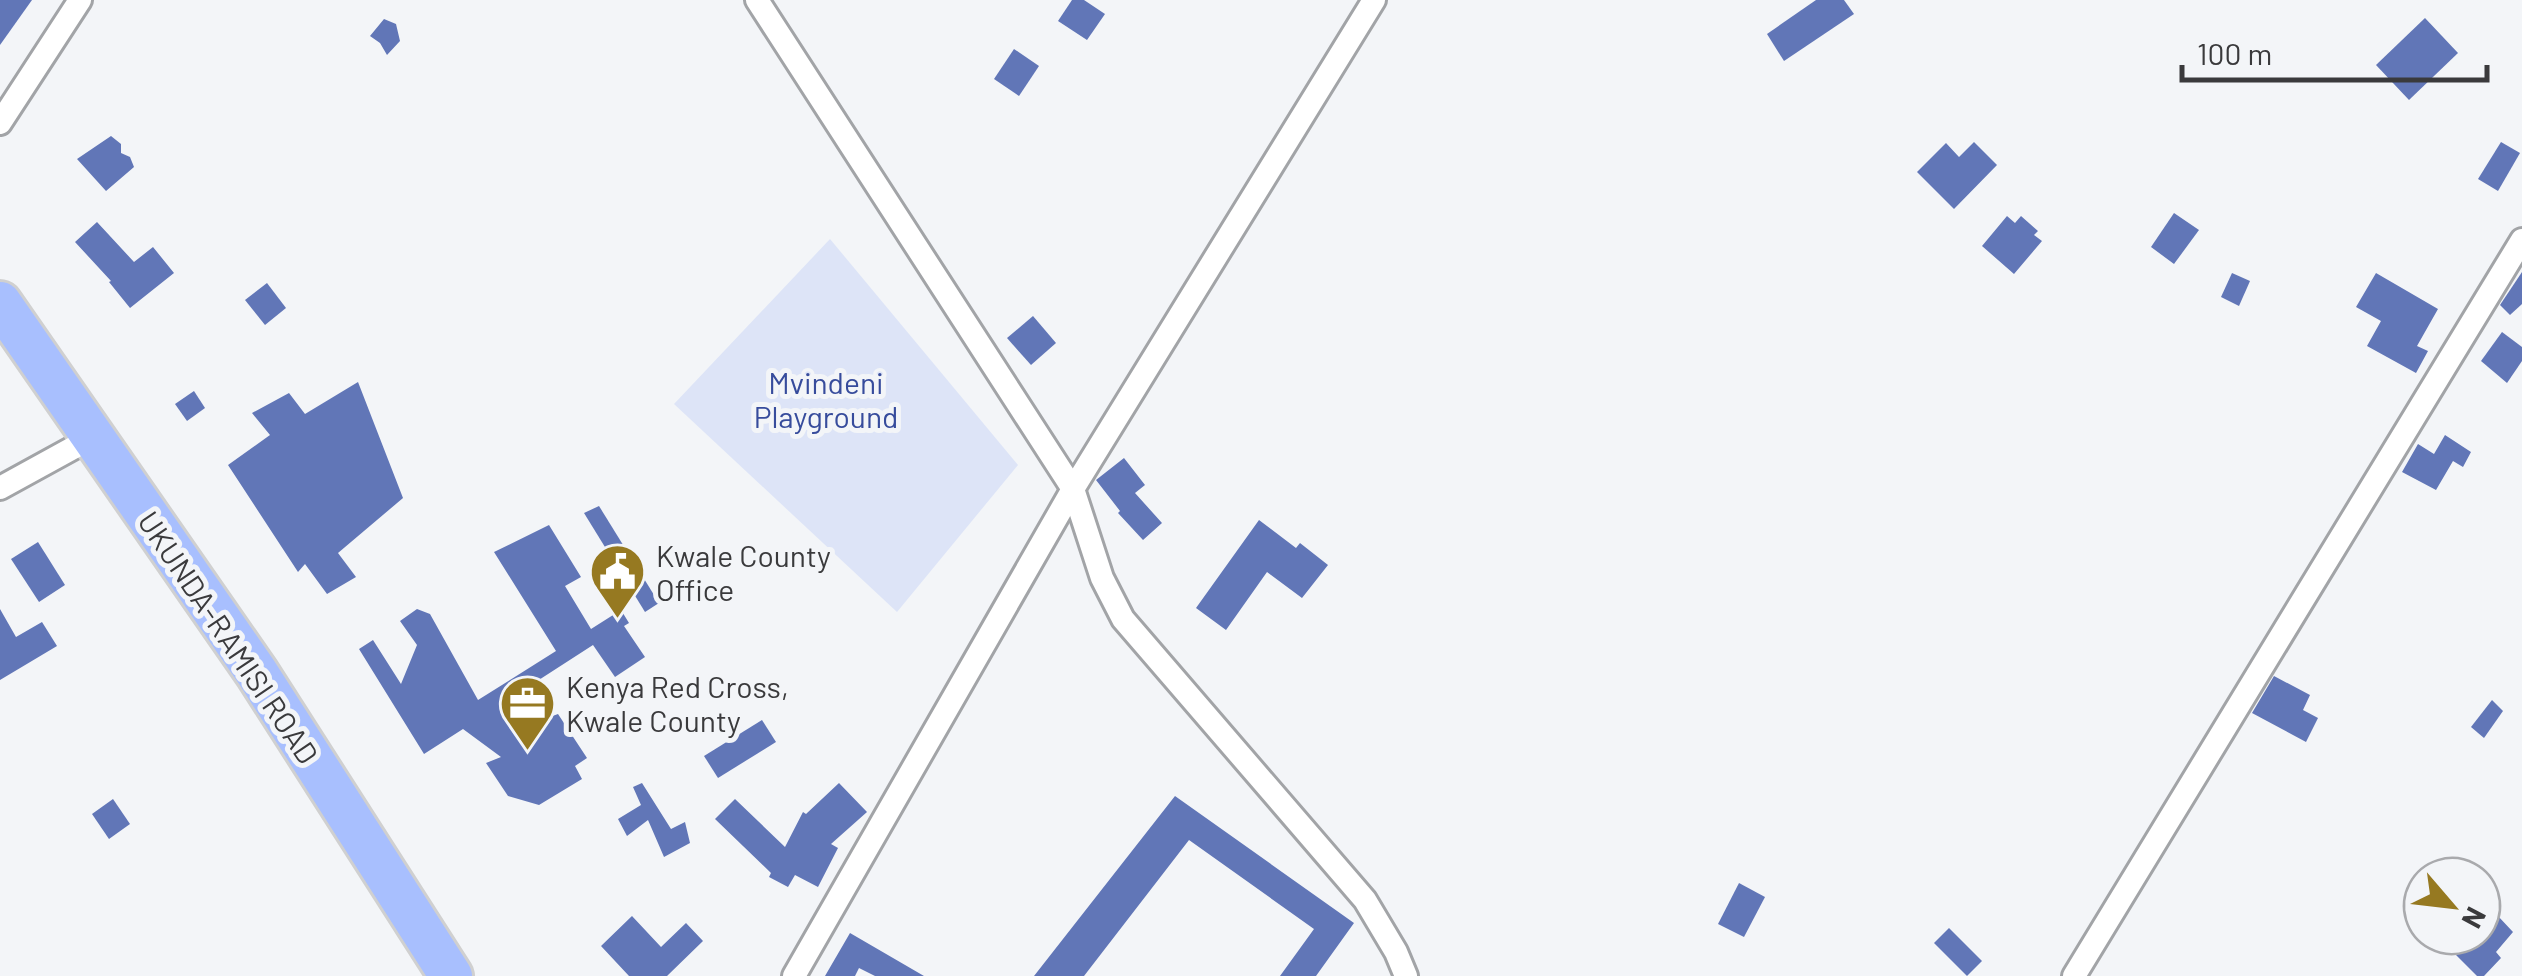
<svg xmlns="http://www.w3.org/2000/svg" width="2522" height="976" font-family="Barlow,sans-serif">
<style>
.green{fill:#dde4f7}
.building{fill:#6176b7}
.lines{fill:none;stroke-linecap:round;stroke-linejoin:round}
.street-casing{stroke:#a2a4a7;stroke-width:28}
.highway-casing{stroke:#d0d0d0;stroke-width:48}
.street{stroke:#fff;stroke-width:22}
.highway{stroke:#a8bffe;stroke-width:42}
.labels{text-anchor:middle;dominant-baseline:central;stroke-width:10;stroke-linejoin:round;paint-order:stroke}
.park-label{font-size:30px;fill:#374c9c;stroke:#f3f5f8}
.poi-label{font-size:30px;fill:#3a3a3c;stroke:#f3f5f8;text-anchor:start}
.street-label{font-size:30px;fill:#3a3a3c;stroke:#f3f5f8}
</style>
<rect width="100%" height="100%" fill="#f3f5f8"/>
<path class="green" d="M 830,239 L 1018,465 L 897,612 L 674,404 Z"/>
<g class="building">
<path d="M 0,0 L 32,0 L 0,45 Z"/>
<path d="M 1072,0 L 1084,0 L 1105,14 L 1087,40 L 1058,21 Z"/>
<path d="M 1816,0 L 1844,0 L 1854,14 L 1784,61 L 1767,34 Z"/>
<path d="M 2425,18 L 2458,53 L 2409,100 L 2376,65 Z"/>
<path d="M 384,19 L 396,24 L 400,41 L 387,55 L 380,43 L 370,36 Z"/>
<path d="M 1014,49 L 1039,66 L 1019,96 L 994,79 Z"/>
<path d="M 111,136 L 121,144 L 121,153 L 130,157 L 134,167 L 106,191 L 77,159 Z"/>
<path d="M 1974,142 L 1997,165 L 1954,209 L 1917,172 L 1946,143 L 1959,157 Z"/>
<path d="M 2501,142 L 2520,153 L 2498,191 L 2478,179 Z"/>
<path d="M 2174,213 L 2199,230 L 2174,264 L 2151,247 Z"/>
<path d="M 2007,216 L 2015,223 L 2021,216 L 2038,231 L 2034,235 L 2042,241 L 2014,274 L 1982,246 Z"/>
<path d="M 97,222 L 134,262 L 153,247 L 174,273 L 130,308 L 109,282 L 111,281 L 75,242 Z"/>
<path d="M 2522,272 L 2522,304 L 2510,315 L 2500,305 Z"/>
<path d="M 2232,273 L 2250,281 L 2239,306 L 2221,297 Z"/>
<path d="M 2376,273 L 2438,309 L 2417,346 L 2428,351 L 2416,373 L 2367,346 L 2381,321 L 2356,307 Z"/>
<path d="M 267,283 L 286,308 L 265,325 L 245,300 Z"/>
<path d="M 1033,316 L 1056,343 L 1031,365 L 1007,338 Z"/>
<path d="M 2502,332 L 2522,347 L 2522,361 L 2507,383 L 2481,361 Z"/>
<path d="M 358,382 L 403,498 L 338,553 L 356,577 L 327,594 L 305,564 L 298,572 L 228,465 L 270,435 L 252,413 L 289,393 L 305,414 Z"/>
<path d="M 194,391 L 205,408 L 187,421 L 175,404 Z"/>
<path d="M 2445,435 L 2471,452 L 2463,467 L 2453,461 L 2436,490 L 2402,472 L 2418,444 L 2434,454 Z"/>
<path d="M 1124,458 L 1145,485 L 1135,493 L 1162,523 L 1143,540 L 1118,513 L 1120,511 L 1096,480 Z"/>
<path d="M 599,506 L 659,603 L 645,612 L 584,513 Z"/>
<path d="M 1259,520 L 1296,548 L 1300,543 L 1328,565 L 1302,598 L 1267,572 L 1226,630 L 1196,608 Z"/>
<path d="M 549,525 L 581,577 L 565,586 L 591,629 L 621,610 L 629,623 L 624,626 L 645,657 L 615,677 L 593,645 L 514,696 L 539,721 L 558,714 L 587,758 L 575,766 L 582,779 L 539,805 L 508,796 L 486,763 L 501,757 L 463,729 L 424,754 L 359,649 L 373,640 L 401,684 L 417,645 L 400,621 L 417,609 L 430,614 L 478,700 L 556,651 L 494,552 Z"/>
<path d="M 38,542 L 65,585 L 39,602 L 11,559 Z"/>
<path d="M 0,609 L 16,637 L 42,622 L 57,646 L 0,680 Z"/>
<path d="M 2274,676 L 2310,695 L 2303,710 L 2318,718 L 2306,742 L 2252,713 Z"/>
<path d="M 2492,700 L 2503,711 L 2484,738 L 2471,727 Z"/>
<path d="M 762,720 L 776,742 L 718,778 L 704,756 Z"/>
<path d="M 642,783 L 671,829 L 685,822 L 690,843 L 664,857 L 648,820 L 627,836 L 618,819 L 641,805 L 633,787 Z"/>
<path d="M 839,783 L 867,812 L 831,844 L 838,848 L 818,887 L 795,875 L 788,887 L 769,877 L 771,873 L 715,819 L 735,799 L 785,847 L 803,812 L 806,814 Z"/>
<path d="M 1175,796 L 1354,923 L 1316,976 L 1280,976 L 1314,929 L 1189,840 L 1084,976 L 1034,976 Z"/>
<path d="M 113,799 L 130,824 L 109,839 L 92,814 Z"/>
<path d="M 1739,883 L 1765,897 L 1744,937 L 1718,924 Z"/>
<path d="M 2482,899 L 2513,932 L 2496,952 L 2501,958 L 2484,976 L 2477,976 L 2448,947 L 2460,936 L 2482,936 Z"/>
<path d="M 632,916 L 661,947 L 686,923 L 703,941 L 667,976 L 629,976 L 601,946 Z"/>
<path d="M 1949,928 L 1982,961 L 1967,976 L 1934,943 Z"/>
<path d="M 850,933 L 924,976 L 875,976 L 859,968 L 855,976 L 825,976 Z"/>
</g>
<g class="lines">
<defs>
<g id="street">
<path d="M 757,0 L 1073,489 L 1102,578 L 1123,619 L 1365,900 L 1396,952 L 1406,976"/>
<path d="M 0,123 L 80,0"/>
<path d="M 0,488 L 93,437"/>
<path d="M 794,976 L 1073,489 L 1374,0"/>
<path d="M 2074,976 L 2522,240"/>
</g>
<path id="highway" d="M 0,303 L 257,673 L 451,976"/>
</defs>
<use href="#street" class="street-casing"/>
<use href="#highway" class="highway-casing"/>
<use href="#street" class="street"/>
<use href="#highway" class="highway"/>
</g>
<defs>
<symbol id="civic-pin" viewBox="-11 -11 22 30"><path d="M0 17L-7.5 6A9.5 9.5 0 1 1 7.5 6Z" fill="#967921" stroke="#f3f5f8"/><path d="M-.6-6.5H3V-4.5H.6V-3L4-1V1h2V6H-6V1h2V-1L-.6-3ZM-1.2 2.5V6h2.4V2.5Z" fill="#fff"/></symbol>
<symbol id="office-pin" viewBox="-11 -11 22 30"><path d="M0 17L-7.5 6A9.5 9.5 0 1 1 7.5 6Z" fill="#967921" stroke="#f3f5f8"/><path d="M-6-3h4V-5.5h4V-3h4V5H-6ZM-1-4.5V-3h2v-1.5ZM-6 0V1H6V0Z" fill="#fff"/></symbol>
</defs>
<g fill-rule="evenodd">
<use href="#civic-pin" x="586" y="540" width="63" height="86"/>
<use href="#office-pin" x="496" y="672" width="63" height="86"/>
</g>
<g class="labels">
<g class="park-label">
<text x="826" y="382">Mvindeni<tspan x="826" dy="34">Playground</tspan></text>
</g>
<g class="poi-label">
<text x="656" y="555">Kwale County<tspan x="656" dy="34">Office</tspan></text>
<text x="566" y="686">Kenya Red Cross,<tspan x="566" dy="34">Kwale County</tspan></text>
</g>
<g class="street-label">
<text transform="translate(229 637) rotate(56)">UKUNDA-RAMISI ROAD</text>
</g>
</g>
<g transform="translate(2452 906) rotate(118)"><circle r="48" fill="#f3f5f8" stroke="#a9aaad" stroke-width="2.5"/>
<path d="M0-8L18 38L0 25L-18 38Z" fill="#967921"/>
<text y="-15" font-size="28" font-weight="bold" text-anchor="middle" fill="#3a3a3c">N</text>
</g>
<path d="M2182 65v15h305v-15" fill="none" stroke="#3a3a3c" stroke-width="5"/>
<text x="2197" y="65" font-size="30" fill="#3a3a3c" stroke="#f3f5f8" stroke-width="8" paint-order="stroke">100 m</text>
</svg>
